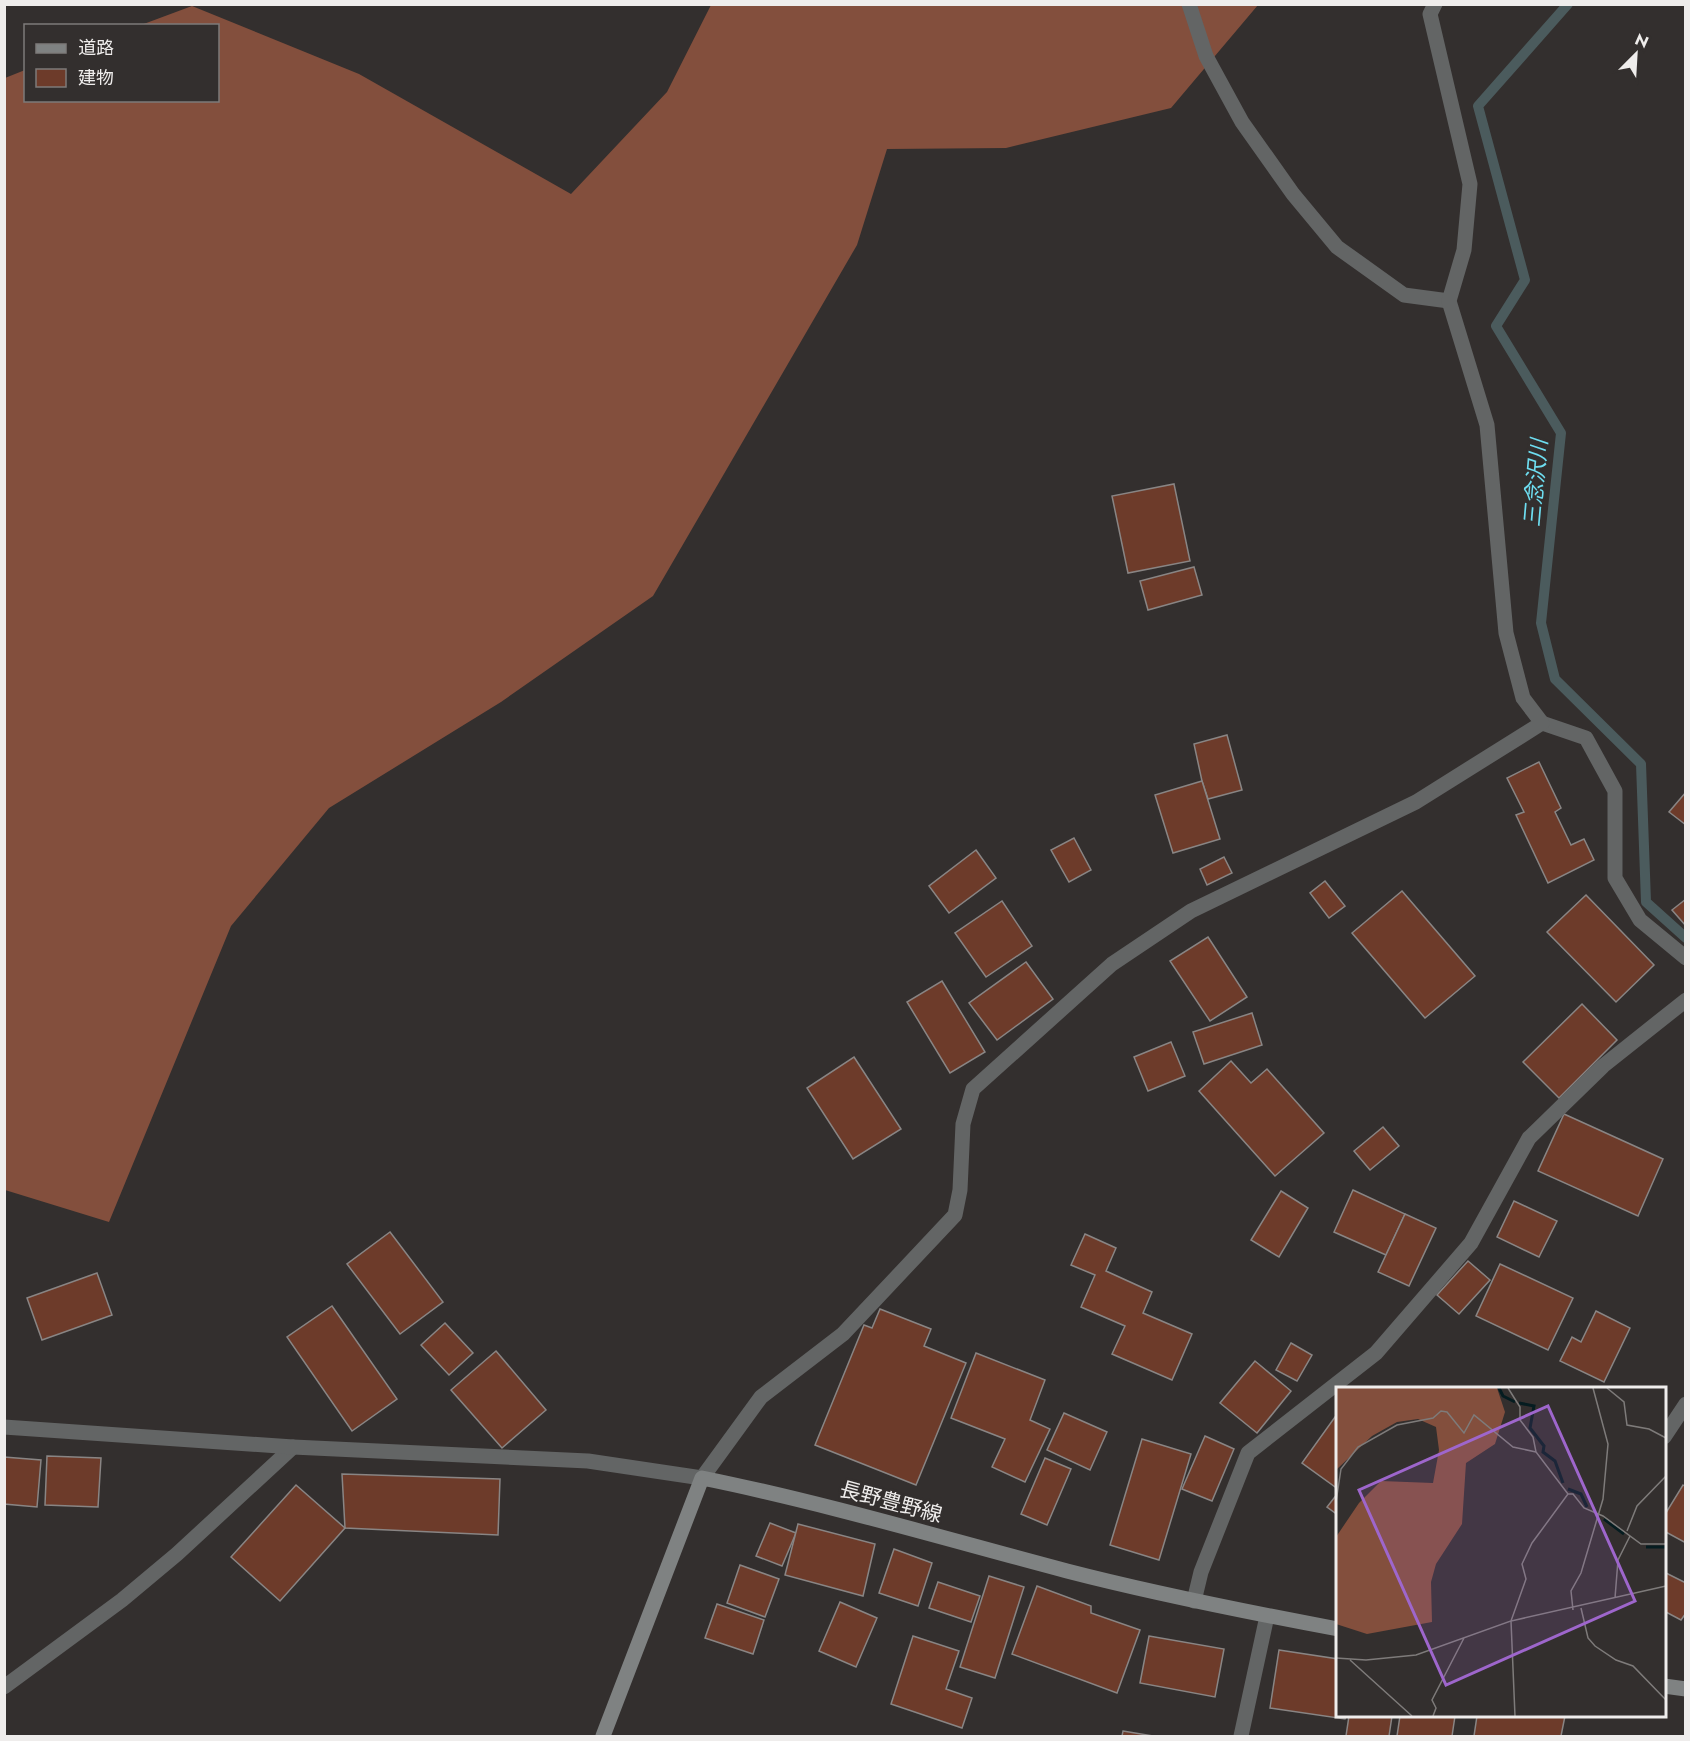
<svg xmlns="http://www.w3.org/2000/svg" width="1690" height="1741" font-family="Jost,'Noto Sans JP',sans-serif">
<style>
.forest{fill:#834f3d}
.lines{fill:none;stroke-linecap:round;stroke-linejoin:round}
.stream{stroke:#4b5b5d;stroke-width:10}
.building{fill:#6d3b2a;stroke:#898584;stroke-width:1.5}
.minor{stroke:#636565;stroke-width:15}
.tertiary{stroke:#636565;stroke-width:15}
.secondary{stroke:#7f8282;stroke-width:15}
.labels{text-anchor:middle;dominant-baseline:central;stroke-width:5;stroke-linejoin:round;paint-order:stroke}
.street-label{font-size:21px;fill:#efedec;stroke:#332f2e}
.water-label{font-size:22px;font-style:italic;fill:#6edef1;stroke:#332f2e}
.inset-river{fill:none;stroke:#051c20;stroke-width:3}
.inset-road{fill:none;stroke:#7e7b7a;stroke-width:1.5}
.view{fill:#9e66cc;fill-opacity:0.15;stroke:#9e66cc;stroke-width:3}
.inset-edge{fill:none;stroke:#efedec;stroke-width:3}
</style>
<rect width="100%" height="100%" fill="#332f2e"/>
<path class="forest" d="M 711,5 L 1258,5 L 1171,108 L 1006,148 L 887,149 L 857,245 L 653,596 L 501,702 L 329,808 L 231,926 L 109,1222 L 5,1190 L 5,78 L 25,70 L 26,100 L 218,100 L 218,26 L 141,25 L 192,6 L 359,74 L 571,194 L 667,92 Z"/>
<g class="lines">
<path class="stream" d="M 1568,4 L 1478,106 L 1525,280 L 1496,326 L 1561,433 L 1541,623 L 1555,679 L 1641,764 L 1646,902 L 1686,938"/>
</g>
<g class="building">
<path d="M 1174,484 L 1190,561 L 1128,573 L 1112,496 Z"/>
<path d="M 1194,567 L 1202,595 L 1148,610 L 1140,581 Z"/>
<path d="M 1227,735 L 1242,790 L 1208,799 L 1202,781 L 1194,744 Z"/>
<path d="M 1539,762 L 1561,808 L 1555,812 L 1571,845 L 1584,839 L 1594,860 L 1548,883 L 1516,815 L 1524,812 L 1507,778 Z"/>
<path d="M 1202,781 L 1220,839 L 1173,853 L 1155,795 Z"/>
<path d="M 1686,792 L 1686,825 L 1669,812 Z"/>
<path d="M 1074,838 L 1091,870 L 1069,882 L 1051,850 Z"/>
<path d="M 976,850 L 996,878 L 949,913 L 929,886 Z"/>
<path d="M 1224,857 L 1232,873 L 1207,885 L 1200,869 Z"/>
<path d="M 1325,881 L 1345,906 L 1329,918 L 1310,893 Z"/>
<path d="M 1402,891 L 1475,976 L 1425,1018 L 1352,933 Z"/>
<path d="M 1586,895 L 1654,965 L 1616,1002 L 1547,932 Z"/>
<path d="M 1686,899 L 1686,926 L 1672,910 Z"/>
<path d="M 1002,901 L 1032,946 L 986,977 L 955,933 Z"/>
<path d="M 1208,937 L 1247,997 L 1210,1021 L 1170,961 Z"/>
<path d="M 1026,962 L 1053,999 L 997,1040 L 969,1003 Z"/>
<path d="M 942,981 L 985,1052 L 950,1073 L 907,1002 Z"/>
<path d="M 1582,1004 L 1617,1040 L 1559,1098 L 1523,1062 Z"/>
<path d="M 1252,1013 L 1262,1045 L 1204,1064 L 1193,1032 Z"/>
<path d="M 1171,1042 L 1185,1076 L 1148,1091 L 1134,1057 Z"/>
<path d="M 854,1057 L 901,1129 L 853,1159 L 807,1088 Z"/>
<path d="M 1231,1061 L 1251,1083 L 1267,1069 L 1324,1133 L 1275,1176 L 1199,1091 Z"/>
<path d="M 1564,1114 L 1663,1159 L 1638,1216 L 1538,1171 Z"/>
<path d="M 1383,1127 L 1399,1146 L 1370,1170 L 1354,1151 Z"/>
<path d="M 1353,1190 L 1405,1214 L 1386,1255 L 1334,1232 Z"/>
<path d="M 1281,1191 L 1308,1208 L 1279,1257 L 1251,1240 Z"/>
<path d="M 1514,1201 L 1557,1221 L 1539,1257 L 1497,1237 Z"/>
<path d="M 1405,1214 L 1436,1228 L 1409,1286 L 1378,1272 Z"/>
<path d="M 390,1232 L 443,1302 L 400,1334 L 347,1264 Z"/>
<path d="M 1085,1234 L 1116,1248 L 1106,1271 L 1152,1292 L 1143,1313 L 1192,1334 L 1172,1380 L 1112,1354 L 1125,1326 L 1081,1307 L 1095,1275 L 1071,1265 Z"/>
<path d="M 1468,1261 L 1490,1280 L 1459,1314 L 1437,1295 Z"/>
<path d="M 1500,1264 L 1573,1298 L 1548,1350 L 1476,1316 Z"/>
<path d="M 97,1273 L 112,1315 L 42,1340 L 27,1298 Z"/>
<path d="M 332,1306 L 397,1399 L 352,1431 L 287,1337 Z"/>
<path d="M 880,1309 L 931,1329 L 924,1346 L 966,1363 L 916,1485 L 815,1445 L 864,1325 L 872,1328 Z"/>
<path d="M 1596,1311 L 1630,1328 L 1604,1382 L 1560,1361 L 1572,1337 L 1581,1342 Z"/>
<path d="M 445,1323 L 473,1353 L 449,1375 L 421,1345 Z"/>
<path d="M 1291,1343 L 1312,1355 L 1297,1381 L 1276,1370 Z"/>
<path d="M 496,1351 L 546,1410 L 502,1448 L 451,1390 Z"/>
<path d="M 976,1353 L 1045,1380 L 1030,1420 L 1050,1429 L 1025,1482 L 992,1467 L 1005,1439 L 951,1418 Z"/>
<path d="M 1255,1361 L 1291,1391 L 1257,1433 L 1220,1403 Z"/>
<path d="M 1064,1413 L 1107,1432 L 1090,1470 L 1047,1450 Z"/>
<path d="M 1335,1417 L 1338,1419 L 1338,1489 L 1302,1463 Z"/>
<path d="M 1205,1436 L 1234,1449 L 1212,1501 L 1182,1489 Z"/>
<path d="M 1142,1439 L 1191,1454 L 1159,1560 L 1110,1545 Z"/>
<path d="M 47,1456 L 101,1458 L 98,1507 L 45,1505 Z"/>
<path d="M 4,1457 L 41,1460 L 37,1507 L 4,1504 Z"/>
<path d="M 1045,1458 L 1071,1469 L 1047,1525 L 1021,1514 Z"/>
<path d="M 342,1474 L 500,1479 L 498,1535 L 345,1528 Z"/>
<path d="M 296,1485 L 345,1528 L 280,1601 L 231,1557 Z"/>
<path d="M 1683,1485 L 1686,1487 L 1686,1543 L 1664,1531 L 1664,1516 Z"/>
<path d="M 1338,1493 L 1338,1515 L 1327,1507 Z"/>
<path d="M 770,1523 L 796,1533 L 782,1566 L 756,1556 Z"/>
<path d="M 798,1524 L 875,1544 L 863,1596 L 785,1575 Z"/>
<path d="M 894,1549 L 932,1563 L 918,1606 L 879,1593 Z"/>
<path d="M 740,1565 L 779,1579 L 765,1617 L 727,1603 Z"/>
<path d="M 1664,1572 L 1686,1583 L 1686,1613 L 1681,1620 L 1664,1611 Z"/>
<path d="M 989,1576 L 1024,1587 L 995,1678 L 960,1667 Z"/>
<path d="M 938,1582 L 980,1596 L 971,1622 L 929,1608 Z"/>
<path d="M 1037,1586 L 1091,1606 L 1091,1613 L 1140,1630 L 1117,1693 L 1012,1654 Z"/>
<path d="M 840,1602 L 877,1618 L 856,1667 L 819,1651 Z"/>
<path d="M 717,1604 L 764,1620 L 753,1654 L 705,1638 Z"/>
<path d="M 913,1636 L 959,1651 L 946,1689 L 972,1698 L 962,1728 L 891,1704 Z"/>
<path d="M 1149,1636 L 1224,1649 L 1215,1697 L 1140,1683 Z"/>
<path d="M 1279,1650 L 1338,1659 L 1338,1716 L 1346,1716 L 1345,1719 L 1270,1708 Z"/>
<path d="M 1349,1716 L 1392,1716 L 1389,1736 L 1346,1736 Z"/>
<path d="M 1400,1716 L 1455,1716 L 1452,1736 L 1397,1736 Z"/>
<path d="M 1477,1716 L 1565,1716 L 1561,1736 L 1474,1736 Z"/>
<path d="M 1123,1731 L 1153,1736 L 1122,1736 Z"/>
</g>
<g class="lines">
<g class="minor">
<path d="M 1189,4 L 1206,56 L 1242,122 L 1293,194 L 1337,247 L 1404,295 L 1449,301"/>
<path d="M 1542,723 L 1586,738 L 1615,791 L 1615,878 L 1640,920 L 1686,958"/>
<path d="M 1664,1437 L 1686,1404"/>
<path d="M 702,1478 L 761,1397 L 843,1334 L 955,1215 L 960,1190 L 963,1124 L 973,1089 L 1112,964 L 1191,911 L 1416,802 L 1542,723 L 1523,698 L 1506,633 L 1487,425 L 1449,301 L 1464,250 L 1470,184 L 1430,14 L 1435,4"/>
<path d="M 1194,1601 L 1201,1572 L 1248,1453 L 1376,1353 L 1471,1243 L 1529,1138 L 1603,1066 L 1686,1000"/>
<path d="M 4,1687 L 122,1600 L 177,1554 L 293,1447"/>
<path d="M 1241,1736 L 1267,1616"/>
</g>
<path class="tertiary" d="M 4,1427 L 293,1447 L 588,1461 L 702,1478"/>
<g class="secondary">
<path d="M 1664,1686 L 1686,1689"/>
<path d="M 603,1736 L 702,1478 C 825,1503 946,1539 1067,1571 C 1156,1594 1247,1612 1338,1629"/>
</g>
</g>
<g class="labels">
<g class="street-label">
<text transform="translate(891 1502) rotate(15)">長野豊野線</text>
</g>
<g class="water-label">
<text transform="translate(1535 483) rotate(-85)">三念沢川</text>
</g>
</g>
<g transform="translate(1336 1387)">
<rect width="330" height="330" fill="#332f2e"/>
<path d="M 0,1 L 161,1 L 169,25 L 159,57 L 130,76 L 126,137 L 100,177 L 95,195 L 96,235 L 31,247 L 0,237 L 0,150 L 23,116 L 45,94 L 97,96 L 103,63 L 100,40 L 82,32 L 61,35 L 36,49 L 0,83 Z" fill="#834f3d"/>
<path class="inset-river" d="M 163,1 L 167,9 L 179,15M 183,16 L 198,19 L 194,41 L 208,59 L 207,65 L 219,74 L 227,96M 232,102 L 245,107 L 251,120M 268,132 L 288,147M 310,160 L 330,160"/>
<path class="inset-road" d="M 271,1 L 288,15 L 291,38 L 313,42 L 330,51M 232,107 L 237,107 L 248,121 L 267,129 L 305,157 L 330,157M 0,115 L 5,82 L 22,60 L 61,38 L 97,31 L 105,24 L 111,25 L 128,46 L 138,28 L 177,60 L 200,65M 291,144 L 301,119 L 330,89M 279,211 L 282,173 L 294,149M 245,221 L 252,251 L 259,259 L 280,273 L 297,279 L 330,313M 237,223 L 235,204 L 245,186 L 267,112 L 272,57 L 257,1M 0,271 L 30,273 L 80,268 L 175,234 L 190,192 L 186,177 L 196,156 L 232,107 L 200,65 L 197,50 L 184,33 L 184,20 L 172,1M 14,273 L 76,329M 97,329 L 100,321 L 96,313 L 128,251M 179,329 L 175,234 L 330,199"/>
<path class="view" d="M 212,19 L 299,214 L 110,298 L 23,103 Z"/>
<rect width="330" height="330" class="inset-edge"/>
</g>
<rect width="1690" height="1741" fill="none" stroke="#efedec" stroke-width="12"/>
<rect x="24" y="24" width="195" height="78" fill="#332f2e" stroke="#7e7b7a" stroke-width="1.5"/>
<rect x="36" y="44" width="30" height="9" fill="#7f8282" stroke="#7e7b7a" stroke-width="1.5"/>
<text x="78" y="54" font-size="18" fill="#efedec">道路</text>
<rect x="36" y="69" width="30" height="18" fill="#6d3b2a" stroke="#7e7b7a" stroke-width="1.5"/>
<text x="78" y="84" font-size="18" fill="#efedec">建物</text>
<g transform="translate(1636 54) rotate(24)" stroke="#332f2e" stroke-width="4.5" paint-order="stroke">
<path d="M0-4.5L10 22L0 15L-10 22Z" fill="#efedec"/>
<text y="-9" font-size="16" font-weight="bold" text-anchor="middle" fill="#efedec">N</text>
</g>
</svg>
